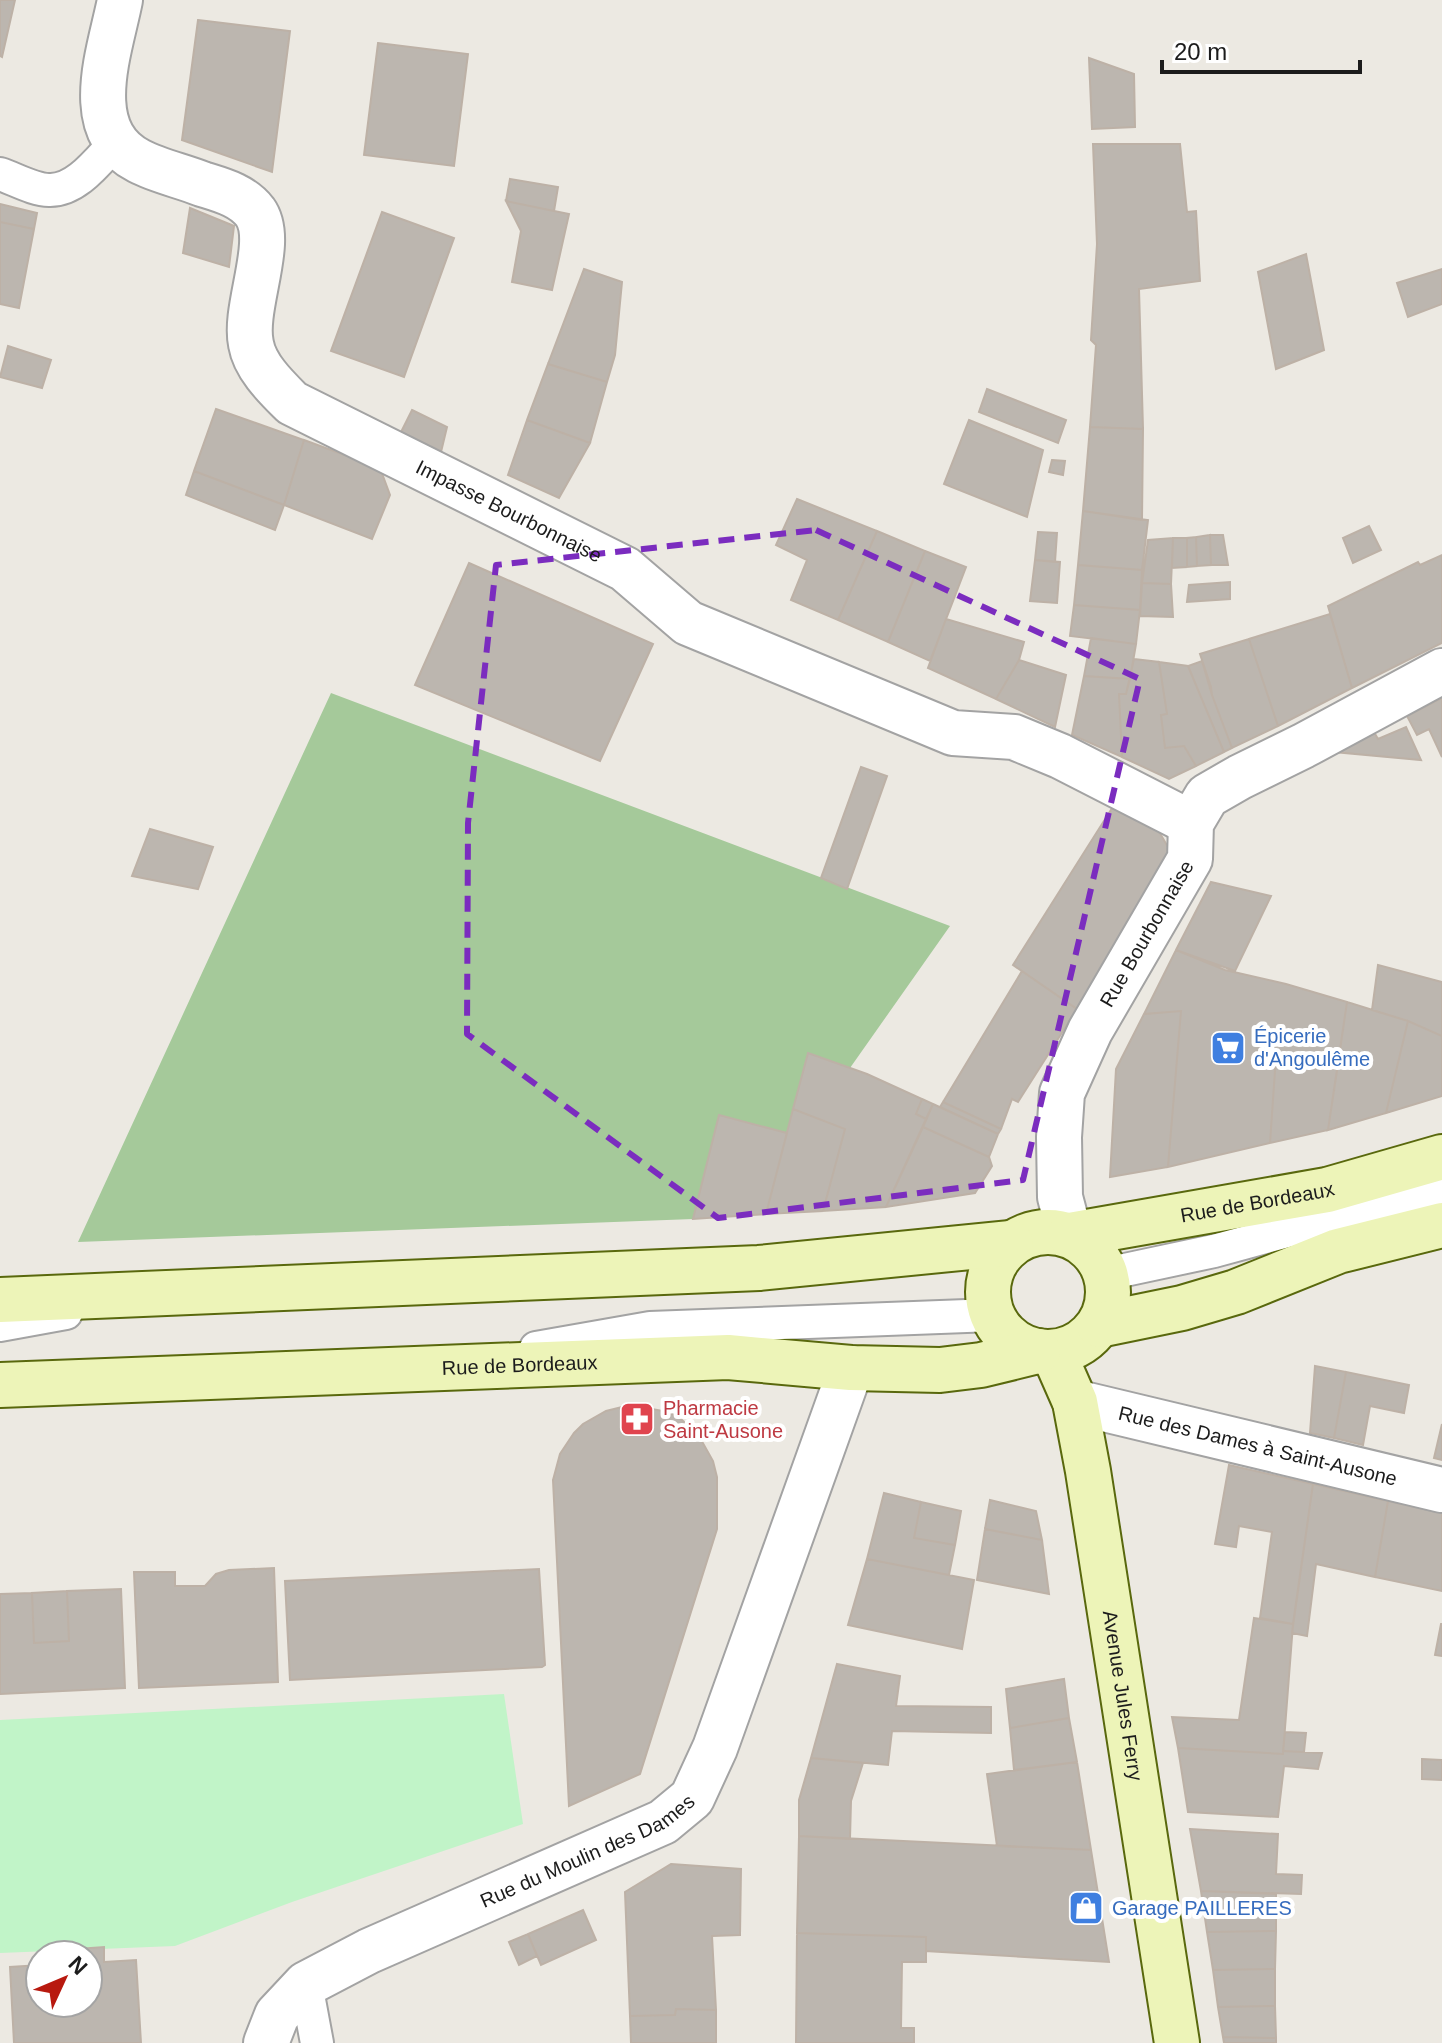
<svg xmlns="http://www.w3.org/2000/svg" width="1442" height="2043" viewBox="0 0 1442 2043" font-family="Helvetica,sans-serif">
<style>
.forest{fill:#a5c99a}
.park{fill:#c1f4c8}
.building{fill:#bcb6af;stroke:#bdb1a6;stroke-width:2}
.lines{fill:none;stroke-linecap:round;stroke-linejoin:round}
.lane-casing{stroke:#a3a3a3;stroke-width:36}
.street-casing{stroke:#a3a3a3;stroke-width:48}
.secondary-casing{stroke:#59680d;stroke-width:48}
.lane{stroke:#fff;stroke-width:32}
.street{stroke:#fff;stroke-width:44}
.secondary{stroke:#edf4b8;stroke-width:44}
.marked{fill:none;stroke:#7b2cbf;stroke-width:6;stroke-dasharray:16 10;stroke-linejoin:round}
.labels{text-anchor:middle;stroke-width:8;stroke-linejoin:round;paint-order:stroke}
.street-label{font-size:20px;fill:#1c1c1c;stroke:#fff}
.shop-label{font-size:20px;fill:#366cbe;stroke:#fff;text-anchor:start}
.health-label{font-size:20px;fill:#be3a42;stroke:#fff;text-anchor:start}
</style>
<rect width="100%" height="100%" fill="#ece9e2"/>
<path class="forest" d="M331 693 950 926 850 1068 808 1053 787 1133 719 1115 693 1219 78 1242Z"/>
<path class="park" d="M504 1694 523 1824 292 1902 175 1946 0 1953V1720Z"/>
<path class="building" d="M0 0H15L2 57 0 56Z
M198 20 290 31 272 172 182 140Z
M378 43 468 54 454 166 364 155Z
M1089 58 1134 74 1135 127 1092 129Z
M1093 144H1180L1187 212 1196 211 1200 281 1139 289 1143 429 1090 427 1096 345 1091 340 1097 244Z
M510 179 558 187 554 211 506 201Z
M506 201 569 214 552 290 512 282 521 231Z
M0 204 37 213 34 229 0 222Z
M190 208 234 226 229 267 183 253Z
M382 212 454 238 404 377 331 351Z
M0 222 34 229 19 308 0 304Z
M1306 254 1324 350 1276 369 1258 272Z
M584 269 622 282 615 355 607 382 548 364Z
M1442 269V304L1408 317 1397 283Z
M8 346 51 360 42 388 0 377Z
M548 364 607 382 590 443 527 420Z
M987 389 1066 420 1058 443 979 412Z
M216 409 304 440 284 505 194 471Z
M412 410 447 427 441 452 401 432Z
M527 420 590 443 559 498 508 475Z
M969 420 1043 450 1027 517 944 484Z
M1090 427 1143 429 1142 520 1083 511Z
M304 440 380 468 390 495 372 539 284 505Z
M1052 460 1065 461 1063 475 1049 472Z
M194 471 284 505 275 530 186 495Z
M797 499 877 531 838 620 791 600 807 560 776 545Z
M1083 511 1148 520 1142 570 1078 565Z
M1369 526 1381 550 1353 563 1343 538Z
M877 531 925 551 888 642 838 620Z
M1038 532 1057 533 1055 562 1035 560Z
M1210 535 1211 565 1197 566 1196 537Z
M1210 535H1223L1228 565H1211Z
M1196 537 1197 566 1187 567V538Z
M1173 538 1171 584 1142 583 1148 540Z
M1173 538H1187V567L1172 568Z
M925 551 966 567 930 661 888 642Z
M1442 555V643L1352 688 1328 606 1418 562 1420 565Z
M1035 560 1060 562 1057 603 1030 601Z
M469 563 653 644 600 761 415 685Z
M1078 565 1142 570 1140 610 1074 605Z
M1230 582V599L1187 602 1189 585Z
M1142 583 1171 584 1173 617 1140 616Z
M1074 605 1140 610 1136 644 1070 636Z
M1330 614 1352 688 1278 726 1249 639Z
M946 619 1024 642 1019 660 996 699 928 668Z
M1091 638 1136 644 1130 679 1084 676Z
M1249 639 1278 726 1232 748 1212 695 1211 687 1200 654Z
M1134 659 1159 662 1167 714 1161 715 1165 748 1184 746 1196 766 1169 779 1122 757 1119 694H1126Z
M1019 660 1066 675 1055 727 996 699Z
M1202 661 1212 695 1232 748 1224 752 1188 666Z
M1159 662 1188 666 1224 752 1196 766 1184 746 1165 748 1161 715 1167 714Z
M1084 676 1130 679 1126 694H1119L1122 757 1072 735Z
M1442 698V757L1429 729 1417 735 1407 716Z
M1406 727 1421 760 1334 752 1374 732 1378 739Z
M861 767 887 776 847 889 821 878Z
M1114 805 1158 830 1175 859 1077 1009 1013 965Z
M150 829 213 847 198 889 132 876Z
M1211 882 1271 896 1235 971 1176 950Z
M1176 950 1225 970 1286 984 1347 1002 1338 1064 1276 1056 1270 1143 1168 1167 1181 1011 1144 1014Z
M1378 965 1442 982V1036L1408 1021 1372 1010Z
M1022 971 1077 1009 1018 1102 1012 1099 1001 1129 943 1102Z
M1347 1002 1408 1021 1386 1113 1328 1130Z
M1181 1011 1168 1167 1110 1177 1116 1069 1144 1014Z
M1408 1021 1442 1036V1096L1386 1113Z
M808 1053 867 1074 922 1099 916 1114 926 1119 886 1207 823 1211 845 1129 793 1109Z
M1276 1056 1338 1064 1328 1130 1270 1143Z
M922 1099 933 1104 926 1119 916 1114Z
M943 1102 1001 1129 998 1134 940 1107Z
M933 1104 998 1134 989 1157 923 1127Z
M793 1109 845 1129 823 1211 766 1214Z
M719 1115 787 1133 766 1214 693 1219Z
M923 1127 989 1157 992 1166 975 1193 886 1207Z
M1315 1366 1346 1372 1334 1438 1310 1433Z
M1346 1372 1409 1385 1404 1413 1370 1406 1363 1445 1334 1438Z
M630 1405 668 1412 680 1418 699 1436 713 1461 717 1477V1529L640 1774 569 1806 553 1480 560 1454 574 1433 583 1424 606 1411Z
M1442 1424V1460L1434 1458Z
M1229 1465 1313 1484 1293 1624 1260 1618 1272 1532 1239 1526 1236 1547 1215 1544Z
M1313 1484 1388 1501 1375 1577 1316 1564 1307 1636 1292 1633Z
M884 1493 921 1502 914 1538 955 1545 949 1575 867 1559Z
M990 1500 1036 1511 1042 1540 985 1529Z
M1388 1501 1442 1513V1591L1375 1577Z
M921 1502 961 1511 955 1545 914 1538Z
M985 1529 1042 1540 1049 1594 977 1580Z
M867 1559 974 1580 962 1649 848 1625Z
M274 1568 278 1682 139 1688 134 1572H175V1586H205L216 1574 229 1570Z
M539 1569 545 1665 542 1667 290 1680 285 1581Z
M121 1589 125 1688 0 1694V1594L32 1593 34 1643 69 1641 67 1591Z
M67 1591 69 1641 34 1643 32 1593Z
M1254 1618 1293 1624 1283 1754 1178 1748 1172 1717 1239 1720Z
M1441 1624H1442V1656L1435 1655Z
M837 1664 900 1676 896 1706 991 1707V1733L892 1731 888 1765 811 1758Z
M1064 1679 1069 1718 1010 1728 1006 1689Z
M1069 1718 1077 1762 1014 1770 1010 1728Z
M1285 1732 1306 1733 1304 1752 1283 1751Z
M1178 1748 1283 1754V1751L1322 1753 1318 1769 1284 1766 1278 1817 1188 1812Z
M811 1758 863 1763 851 1801 850 1839 799 1836V1800Z
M1422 1759 1442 1760V1780L1422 1779Z
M1077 1762 1091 1850 997 1846 987 1774Z
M1190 1829 1278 1834 1276 1874 1302 1875 1301 1894 1201 1891Z
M799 1836 1091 1850 1109 1962 926 1951V1937L797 1933Z
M671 1864 741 1869 740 1935 712 1936 716 2010 676 2009 675 2015 630 2016 625 1892Z
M1201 1891 1276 1894V1931L1207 1932Z
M583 1910 596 1940 541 1965 528 1934Z
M1276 1931 1275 1969 1213 1970 1207 1932Z
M797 1933 926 1937V1962H902L901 2028H914V2043H796Z
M528 1934 537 1956 519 1965 509 1942Z
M104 1947V1962L136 1960 141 2043H14L10 1967 40 1965V2003H88V1955H50L49 1951Z
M1275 1969V2006L1218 2007 1213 1970Z
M1275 2006 1276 2038 1223 2037 1218 2007Z
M676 2009 716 2010V2043H631L630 2016 675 2015Z
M1223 2037 1276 2038V2043H1224Z"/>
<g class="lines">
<g class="lane-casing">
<path id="lane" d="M0 174C15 179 34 190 49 190 76 191 98 161 115 143
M1106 1274 1214 1251 1442 1189
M0 1325 66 1313
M536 1348 650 1328 993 1315
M306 1984 317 2043"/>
</g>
<g class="street-casing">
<g id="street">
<path id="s1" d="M120 0C110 51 79 130 139 161 158 171 182 176 202 184 221 190 242 195 255 212 276 241 243 307 251 344 255 367 276 387 292 403L625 569 688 623 953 733 1014 737 1060 756 1191 823"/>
<path id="s2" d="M1070 1235 1060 1197 1059 1137 1062 1093 1090 1031 1190 859 1191 823 1207 796 1240 777 1303 746 1442 671"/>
<path id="s3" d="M1075 1402 1442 1490"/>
<path id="s4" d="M266 2043 277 2015 306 1984 369 1951 663 1822 692 1798 715 1748 851 1368"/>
</g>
</g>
<g class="secondary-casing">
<g id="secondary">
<circle cx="1048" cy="1292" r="60"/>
<path id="s5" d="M1070 1235 1327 1190 1442 1157"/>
<path d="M0 1300 759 1268 1011 1243"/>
<path d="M1099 1325 1182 1308 1236 1292 1338 1251 1442 1225"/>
<path id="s6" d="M1053 1352 1075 1402 1088 1471 1177 2043"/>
<path id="s7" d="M0 1385 728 1357 851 1368 940 1370 981 1365 1038 1351"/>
</g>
</g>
<use href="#lane" class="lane"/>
<use href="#street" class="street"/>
<use href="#secondary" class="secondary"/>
</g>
<path class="marked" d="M816 530 1140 679 1023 1180 718 1218 467 1034 468 823 496 565Z"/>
<defs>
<g id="supermarket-square" transform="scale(1.8)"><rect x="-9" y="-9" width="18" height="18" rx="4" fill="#3f7fe0" stroke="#fff"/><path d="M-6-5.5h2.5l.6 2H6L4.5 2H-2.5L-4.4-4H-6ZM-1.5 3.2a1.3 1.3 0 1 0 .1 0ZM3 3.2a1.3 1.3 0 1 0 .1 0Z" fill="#fff"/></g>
<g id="pharmacy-square" transform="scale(1.8)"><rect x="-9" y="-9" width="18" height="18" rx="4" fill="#e0444e" stroke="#fff"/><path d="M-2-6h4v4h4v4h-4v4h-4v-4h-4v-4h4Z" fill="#fff"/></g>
<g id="shop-square" transform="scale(1.8)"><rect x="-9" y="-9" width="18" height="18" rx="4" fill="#3f7fe0" stroke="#fff"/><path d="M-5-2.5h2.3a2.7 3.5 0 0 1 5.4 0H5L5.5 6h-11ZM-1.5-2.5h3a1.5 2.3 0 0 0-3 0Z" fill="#fff"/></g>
</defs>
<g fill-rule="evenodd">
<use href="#supermarket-square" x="1228" y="1048"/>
<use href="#pharmacy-square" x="637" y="1419"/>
<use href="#shop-square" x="1086" y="1908"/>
</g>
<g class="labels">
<g class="street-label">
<text dy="7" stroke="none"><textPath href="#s1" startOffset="754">Impasse Bourbonnaise</textPath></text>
<text dy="7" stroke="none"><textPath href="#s2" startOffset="324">Rue Bourbonnaise</textPath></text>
<text dy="7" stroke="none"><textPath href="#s5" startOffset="190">Rue de Bordeaux</textPath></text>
<text dy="7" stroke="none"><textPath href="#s7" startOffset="520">Rue de Bordeaux</textPath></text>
<text dy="7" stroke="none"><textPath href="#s3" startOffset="188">Rue des Dames à Saint-Ausone</textPath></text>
<text dy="7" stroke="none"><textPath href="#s6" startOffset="352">Avenue Jules Ferry</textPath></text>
<text dy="7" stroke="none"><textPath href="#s4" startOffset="384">Rue du Moulin des Dames</textPath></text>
</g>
<g class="shop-label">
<text x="1254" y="1043">Épicerie<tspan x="1254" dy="23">d'Angoulême</tspan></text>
<text x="1112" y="1915">Garage PAILLERES</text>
</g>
<g class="health-label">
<text x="663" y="1415">Pharmacie<tspan x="663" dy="23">Saint-Ausone</tspan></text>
</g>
</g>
<g transform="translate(64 1979) rotate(46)"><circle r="38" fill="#ffffff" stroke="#a4a4a4" stroke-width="2"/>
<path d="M0-6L14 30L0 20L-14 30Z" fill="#b8190f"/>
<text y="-12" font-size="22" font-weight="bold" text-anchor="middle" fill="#1c1c1c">N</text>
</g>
<path d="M1162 60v12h198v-12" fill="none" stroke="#1c1c1c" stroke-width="4"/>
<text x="1174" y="60" font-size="24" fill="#1c1c1c" stroke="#ffffff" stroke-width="6" paint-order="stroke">20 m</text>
</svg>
